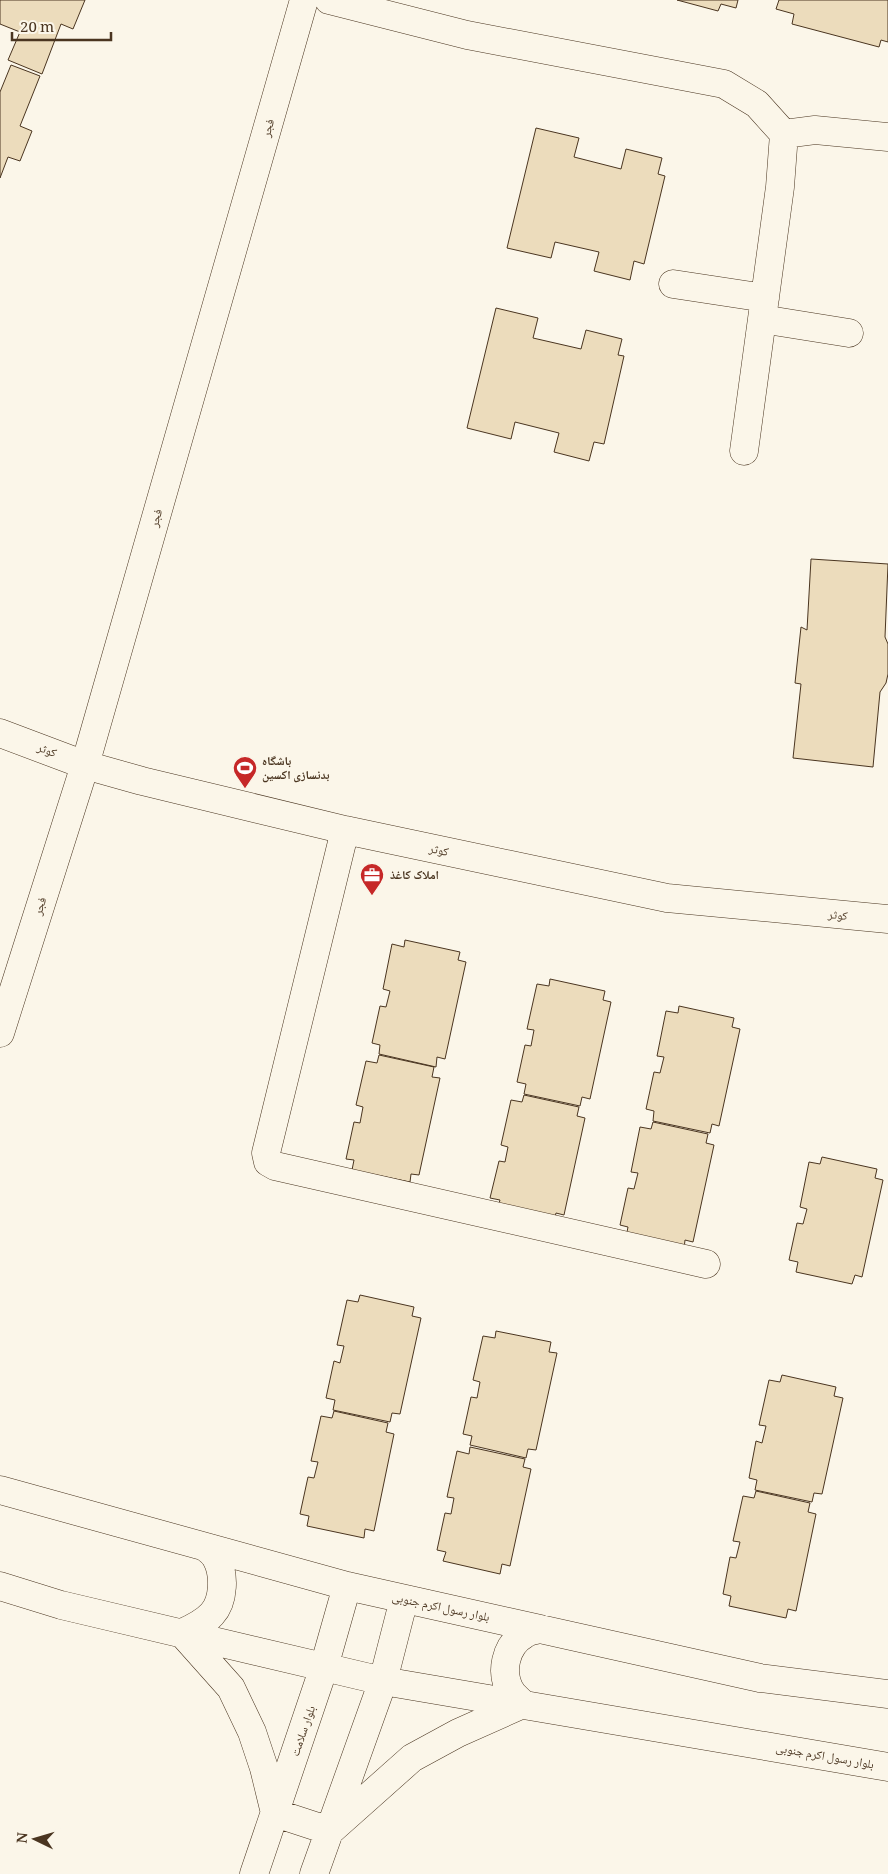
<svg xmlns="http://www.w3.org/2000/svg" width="888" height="1874" viewBox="0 0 888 1874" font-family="Georgia,'Noto Naskh Arabic',serif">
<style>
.building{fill:#ecdcbc;stroke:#4a3520}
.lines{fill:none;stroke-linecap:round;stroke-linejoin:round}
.minor-casing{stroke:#4a3520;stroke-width:29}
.major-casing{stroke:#4a3520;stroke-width:29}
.minor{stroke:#fbf6e9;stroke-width:28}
.major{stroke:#fbf6e9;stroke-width:28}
.labels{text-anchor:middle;stroke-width:4;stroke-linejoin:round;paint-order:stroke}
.street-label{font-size:12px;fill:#4a3520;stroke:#fbf6e9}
.poi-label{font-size:12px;font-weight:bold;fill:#4a3520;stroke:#fbf6e9;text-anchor:start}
</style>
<rect width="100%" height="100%" fill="#fbf6e9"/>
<path class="building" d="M0 0H85L73 29 61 24 42 74 8 60 20 32 0 24Z
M677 0H738L736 8 721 4 718 11Z
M779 0H888V42L881 40 879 47 792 24 794 14 776 9Z
M11 65 40 76 20 126 32 131 20 161 8 157 0 178V92Z
M536 128 579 138 574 157 621 169 626 149 662 158 658 174 665 176 644 264 634 261 630 280 594 271 599 252 555 242 551 258 507 248Z
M496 308 538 318 533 338 581 349 586 330 622 339 618 355 624 356 604 444 594 442 589 461 554 452 559 433 515 422 511 439 467 428Z
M811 559 888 564 885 637 888 644V674L886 683 880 692 873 767 793 758 801 684 795 683 801 627 807 630Z
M405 940 460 952 458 960 466 962 445 1059 437 1057 436 1067 379 1054 380 1045 372 1043 380 1006 386 1007 390 991 383 989 392 944 404 947Z
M550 979 605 991 603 1000 611 1002 590 1099 582 1097 580 1106 524 1094 526 1084 517 1082 525 1045 531 1046 534 1030 527 1029 537 984 549 986Z
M679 1006 734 1018 732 1027 740 1029 719 1126 712 1124 710 1133 653 1121 654 1111 646 1109 654 1072 660 1073 664 1057 657 1056 666 1011 678 1013Z
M379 1055 434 1067 432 1077 440 1078 419 1175 411 1174 410 1182 352 1170 354 1160 346 1159 354 1122 360 1123 363 1107 356 1105 366 1061 377 1063Z
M524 1095 579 1107 577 1116 585 1118 564 1215 556 1213 554 1222 497 1210 500 1200 490 1198 499 1161 505 1162 508 1147 501 1145 511 1100 522 1102Z
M653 1122 708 1134 706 1143 714 1145 693 1242 685 1240 684 1249 626 1237 628 1227 620 1225 628 1188 634 1189 638 1173 631 1172 640 1127 651 1129Z
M822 1157 877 1169 875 1178 883 1180 862 1277 855 1275 852 1284 796 1272 798 1262 789 1260 797 1223 803 1224 807 1209 800 1207 809 1162 820 1164Z
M360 1295 414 1307 412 1316 421 1318 400 1414 392 1413 390 1422 333 1410 335 1400 326 1398 334 1361 340 1363 344 1346 337 1345 347 1300 358 1302Z
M496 1331 551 1342 549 1352 557 1353 536 1450 528 1449 526 1458 470 1445 472 1436 463 1434 471 1397 477 1398 480 1382 473 1380 483 1336 495 1338Z
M782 1375 836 1387 834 1396 843 1398 822 1494 814 1493 812 1502 755 1490 757 1480 749 1478 756 1441 762 1443 766 1426 759 1425 769 1380 780 1382Z
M334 1411 388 1423 386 1432 394 1434 374 1531 365 1529 364 1538 307 1526 309 1516 300 1514 308 1477 314 1478 318 1462 311 1461 321 1416 332 1418Z
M470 1447 525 1459 523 1467 531 1469 510 1566 502 1564 500 1574 443 1561 446 1552 437 1550 445 1513 451 1514 454 1498 447 1497 457 1451 469 1454Z
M756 1491 810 1503 808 1512 816 1514 796 1611 788 1609 786 1618 729 1606 731 1596 723 1594 730 1557 736 1558 740 1542 733 1541 743 1496 754 1498Z"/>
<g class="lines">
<g class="minor-casing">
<path id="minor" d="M329 0 467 35 724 84 757 104 784 134 780 187 744 451
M784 134 815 130 888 137
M673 284 765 298
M762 319 849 333
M0 733 85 765 142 781 345 830 667 898 888 919
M345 830 266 1153 268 1162 275 1166 706 1264
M0 1033 85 765 304 0"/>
</g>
<g class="major-casing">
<path id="major" d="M0 1490 347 1586 760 1678 888 1694
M205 1547C209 1550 214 1554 216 1558 225 1574 224 1601 212 1614 204 1623 193 1628 182 1633L231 1688 252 1732 264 1768 275 1813 330 1831 412 1758 458 1733 523 1704C519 1700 515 1697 512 1693 499 1674 505 1645 525 1634 529 1631 535 1630 540 1629
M0 1586 61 1605 383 1681 888 1767
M254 1874 324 1667 347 1586
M314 1874 383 1681 404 1599"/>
</g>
<use href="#minor" class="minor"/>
<use href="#major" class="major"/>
</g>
<defs>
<g id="stadium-pin" transform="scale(1.25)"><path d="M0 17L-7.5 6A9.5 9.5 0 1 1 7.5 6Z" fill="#c62828" stroke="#fbf6e9"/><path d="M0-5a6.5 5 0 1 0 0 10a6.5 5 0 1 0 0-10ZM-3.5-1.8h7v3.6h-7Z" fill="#fff"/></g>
<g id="office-pin" transform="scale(1.25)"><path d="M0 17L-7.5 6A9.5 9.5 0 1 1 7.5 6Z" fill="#c62828" stroke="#fbf6e9"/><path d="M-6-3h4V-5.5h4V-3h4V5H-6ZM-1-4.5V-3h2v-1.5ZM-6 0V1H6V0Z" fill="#fff"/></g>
</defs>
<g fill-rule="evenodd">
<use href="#stadium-pin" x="245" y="768"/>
<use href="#office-pin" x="372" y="875"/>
</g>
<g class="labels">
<g class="street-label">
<text transform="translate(268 128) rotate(-74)" y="4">فجر</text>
<text transform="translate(156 518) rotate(-74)" y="4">فجر</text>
<text transform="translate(47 750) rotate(21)" y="4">کوثر</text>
<text transform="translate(439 850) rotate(12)" y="4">کوثر</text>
<text transform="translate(40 906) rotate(-72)" y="4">فجر</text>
<text transform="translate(838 915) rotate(6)" y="4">کوثر</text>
<text transform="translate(441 1607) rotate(12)" y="4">بلوار رسول اکرم جنوبی</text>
<text transform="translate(303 1731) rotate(-71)" y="4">بلوار سلامت</text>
<text transform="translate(825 1756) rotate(10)" y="4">بلوار رسول اکرم جنوبی</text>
</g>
<g class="poi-label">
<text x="262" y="765">باشگاه<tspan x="262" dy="14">بدنسازی اکسین</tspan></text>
<text x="390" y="879">املاک کاغذ</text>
</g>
</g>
<g transform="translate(35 1839) rotate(275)" stroke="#fbf6e9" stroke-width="4" paint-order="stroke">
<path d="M0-4L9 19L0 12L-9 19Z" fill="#4a3520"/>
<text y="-8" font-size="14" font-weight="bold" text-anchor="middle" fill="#4a3520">N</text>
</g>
<path d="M12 32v8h99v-8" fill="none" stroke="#4a3520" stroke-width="2.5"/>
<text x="20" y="32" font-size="15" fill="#4a3520" stroke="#fbf6e9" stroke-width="4" paint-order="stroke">20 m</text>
</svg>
